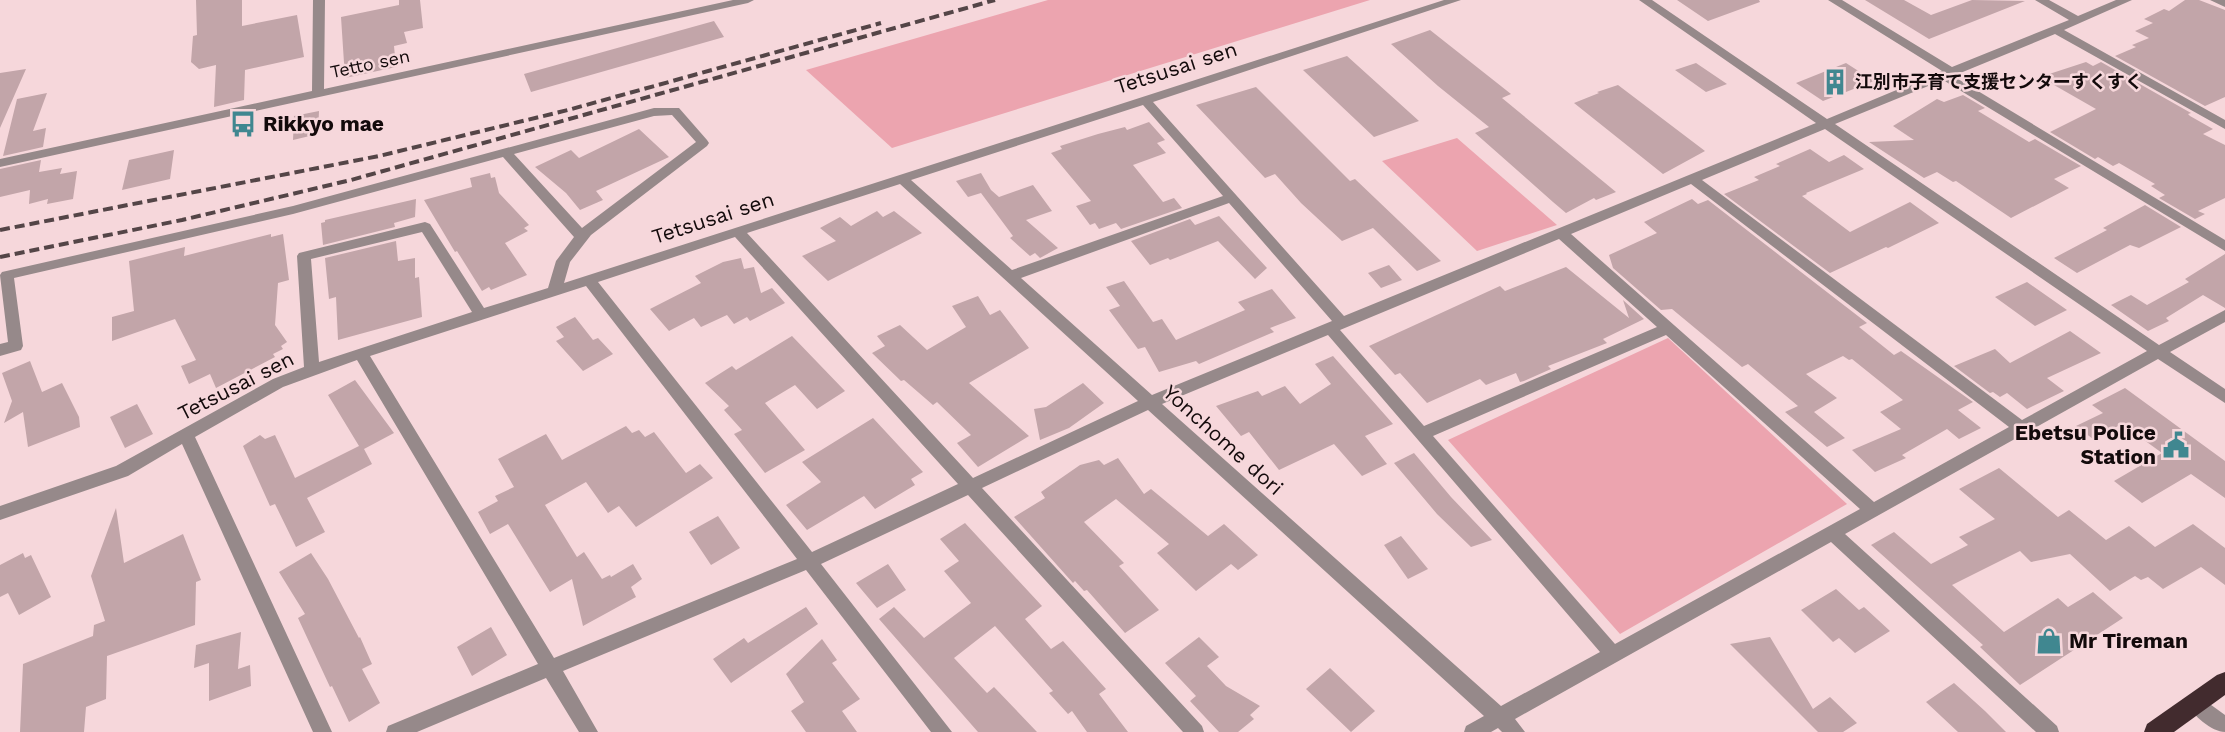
<svg xmlns="http://www.w3.org/2000/svg" width="2225" height="732" viewBox="0 0 2225 732" font-family="'Work Sans','Noto Sans JP',sans-serif">
<style>
.green{fill:#eca4af}
.building{fill:#c2a5a9}
.lines{fill:none;stroke-linecap:round;stroke-linejoin:round}
.minor{fill:#96898a;fill-rule:evenodd}
.highway{fill:#422b2e;fill-rule:evenodd}
.rail{stroke:#544547;stroke-width:4;stroke-dasharray:10 5;stroke-linecap:butt}
.labels{text-anchor:middle;stroke-width:5;stroke-linejoin:round;paint-order:stroke}
.far-street-label{font-size:18px;fill:#130a0b;stroke:#f6d7db}
.far-poi-label{font-size:18px;font-weight:bold;fill:#130a0b;stroke:#f6d7db;text-anchor:start}
.street-label{font-size:21px;fill:#130a0b;stroke:#f6d7db}
.poi-label{font-size:21px;font-weight:bold;fill:#130a0b;stroke:#f6d7db;text-anchor:start}
</style>
<rect width="100%" height="100%" fill="#f6d7db"/>
<path class="green" d="M1048 0H1370L892 148 806 70Z
M1457 138 1557 225 1477 251 1382 161Z
M1668 338 1847 504 1620 634 1448 440Z"/>
<path class="building" d="M196 0H242V26L297 15 304 57 245 70 244 100 214 107 216 65 199 69 191 62 193 36 197 35Z
M399 0H420L423 28 404 32 407 43 394 46 396 67 345 78 341 17 399 5Z
M1677 0H1759L1760 2 1708 21Z
M1865 0H1904L1931 15 1972 0 2025 1 1929 39Z
M2185 0H2199L2225 10V97L2205 106 2115 56 2136 47 2132 45 2149 38 2135 31 2153 23 2144 19 2164 9 2169 11Z
M714 21 724 37 531 92 524 74Z
M1430 30 1511 94 1502 98 1616 192 1596 200 1594 198 1566 213 1553 202 1475 133 1489 127 1438 86 1391 44Z
M1347 56 1419 121 1374 137 1303 70Z
M2086 62 2093 66 2101 62 2191 113 2188 114 2190 116 2213 129 2203 134 2225 145V198L2198 211 2205 214 2195 219 2159 198 2165 195 2151 186 2155 184 2119 163 2113 166 2098 157 2095 159 2050 132 2096 109 2040 77Z
M1696 63 1727 84 1706 92 1675 70Z
M1846 63 1874 81 1823 101 1796 83Z
M26 69 0 128V73Z
M1618 85 1705 151 1663 174 1574 103 1599 93 1597 92Z
M1256 87 1350 181 1355 179 1441 261 1417 271 1373 228 1342 241 1301 203 1275 174 1265 178 1196 105Z
M47 93 33 131 46 128 43 147 3 156 17 99Z
M1963 95 1985 108 1978 111 2029 142 2035 139 2081 166 2054 179 2069 188 2011 218 1956 181 1953 182 1937 172 1924 178 1869 142 1914 140 1893 126 1937 99 1944 102Z
M319 111 318 134 293 140 294 116Z
M1149 122 1165 140 1157 143 1166 153 1133 165 1163 202 1174 198 1182 208 1121 229 1116 223 1099 229 1095 223 1090 225 1076 206 1091 201 1051 153 1062 149 1060 146 1098 134 1125 127 1127 130Z
M639 129 669 157 596 191 603 200 580 210 566 193 535 167 571 150 579 158Z
M1810 149 1829 162 1844 155 1864 169 1806 193 1807 194 1802 196 1850 232 1910 202 1939 223 1888 248 1886 247 1830 273 1724 194 1759 180 1754 177 1780 166 1776 164Z
M174 150 170 179 122 190 129 160Z
M41 160 39 172 62 168 60 174 77 171 73 199 47 204 48 199 29 204 30 190 0 197V169Z
M490 173 491 178 495 177 499 193 529 225 524 228 528 231 505 243 527 275 491 290 489 287 482 291 457 251 455 252 424 200 472 187 470 178Z
M981 173 991 190 999 197 1033 185 1052 211 1026 220 1058 248 1040 258 1035 253 1030 256 1010 238 1013 236 981 193 968 197 956 181Z
M416 199 415 217 394 223 395 227 323 245 321 223 325 222V220Z
M1692 199 1698 204 1708 200 1867 323 1859 327 1894 355 1901 351 1973 402 1958 410 1981 428 1959 439 1947 429 1902 455 1906 458 1875 472 1852 450 1901 429 1880 412 1903 400 1852 359 1849 360 1843 356 1806 374 1837 398 1814 412 1845 438 1827 447 1785 412 1798 406 1748 364 1742 367 1672 309 1661 310 1613 268 1609 255 1657 233 1644 222Z
M2145 205 2181 227 2139 248 2130 245 2077 273 2054 258 2107 230 2103 228Z
M877 211 883 217 894 211 922 233 828 281 802 256 836 241 820 228 840 217 851 226Z
M1219 216 1267 268 1255 279 1218 241 1170 260 1168 258 1150 265 1131 241 1190 219 1195 225Z
M271 234V237L283 234 289 280 278 283 275 325 287 342 281 346 283 349 273 354 275 357 216 388 210 374 189 384 181 366 196 360 175 319 112 341V317L134 311 129 261 185 247 184 256Z
M396 241 398 261 415 258V278L419 277 422 317 338 340 336 297 329 299 325 258Z
M2225 254V308L2203 295 2166 318 2169 321 2148 331 2111 305 2131 295 2147 305 2189 282 2185 279Z
M741 258 744 269 754 267 761 293 772 288 785 303 750 321 747 317 734 324 727 315 701 327 694 318 669 331 650 309 701 283 695 276 723 262Z
M1389 265 1402 280 1381 288 1368 273Z
M1566 267 1629 318 1623 300 1644 319 1603 339 1607 343 1548 366 1551 369 1524 381 1520 382 1516 373 1486 385 1480 379 1427 403 1400 373 1395 375 1369 346 1500 286 1505 291Z
M1124 281 1153 322 1162 319 1176 340 1245 310 1238 302 1272 289 1296 318 1270 328 1274 332 1199 364 1196 361 1159 372 1145 347 1138 349 1109 310 1120 306 1106 287Z
M2027 282 2067 310 2035 326 1995 297Z
M978 296 990 315 1000 310 1029 348 969 383 1029 436 978 467 957 443 971 435 937 402 933 405 904 380 901 381 872 353 885 346 877 336 900 325 927 350 966 327 952 306Z
M575 317 593 340 598 338 613 354 583 371 556 341 564 337 556 327Z
M2070 331 2101 353 2047 378 2064 391 2027 409 2007 393 2000 397 1993 392 1990 393 1954 366 1995 349 2010 363Z
M792 336 845 391 817 409 795 385 765 403 805 450 765 473 734 434 742 430 724 410 729 406 705 383 732 366 736 370Z
M1333 356 1393 424 1365 436 1387 464 1362 476 1334 444 1279 470 1249 432 1241 436 1216 406 1258 391 1262 396 1285 386 1300 404 1331 384 1315 364Z
M30 361 42 392 62 383 79 417 80 427 28 447 23 412 4 423 12 401 2 373Z
M355 380 394 433 364 449 372 464 307 498 325 532 296 547 275 504 270 506 243 446 260 435 265 439 275 435 295 478 359 446 328 395Z
M1083 383 1104 403 1069 428 1040 440 1034 409 1046 407Z
M2125 388 2225 461V498L2191 474 2142 503 2114 481 2162 453 2122 424 2093 439 2076 426 2103 413 2092 405Z
M137 404 153 434 125 448 110 417Z
M873 418 923 472 911 479 915 485 875 509 864 496 807 530 786 505 821 482 802 462Z
M626 426 632 433 639 430 645 437 654 432 686 473 700 464 713 478 636 527 619 506 608 513 586 482 545 505 577 557 584 552 602 579 610 575 611 577 633 564 642 579 631 587 636 597 583 626 572 579 550 592 508 524 490 534 478 512 498 501 495 496 514 487 498 459 546 434 562 460Z
M1414 453 1451 497 1492 540 1471 547 1437 514 1394 463Z
M1118 458 1144 494 1151 489 1208 536 1224 524 1258 555 1238 570 1231 564 1196 591 1157 553 1169 544 1116 499 1084 522 1124 563 1119 566 1159 610 1125 633 1087 590 1084 591 1075 581 1073 583 1014 517 1045 498 1041 492 1080 465 1099 460 1104 465Z
M1999 468 2058 517 2069 510 2106 540 2129 526 2155 547 2193 524 2225 548V585L2201 567 2163 589 2148 577 2141 580 2135 576 2110 591 2070 554 2031 562 2020 551 1952 585 2004 632 2058 598 2068 607 2093 592 2123 618 2020 685 1980 647 1983 645 1871 545 1894 532 1931 564 1968 545 1959 537 1995 519 1959 489Z
M116 508 124 563 183 534 201 580 196 582 195 625 107 656 106 699 86 707 84 732H20L23 664 93 636 94 625 105 621 91 576Z
M718 516 740 548 711 565 689 532Z
M965 523 1042 606 1025 619 1051 649 1063 641 1106 689 1099 694 1128 732H1087L1072 711 1068 714 1049 693 1053 691 995 626 954 658 987 693 994 687 1037 732H978L879 619 894 607 924 638 971 603 944 571 959 561 940 539Z
M1401 536 1428 569 1408 579 1384 545Z
M23 553 25 558 31 555 51 597 19 615 8 593 0 597V565Z
M311 553 328 579 359 638 360 637 372 664 362 669 380 703 349 722 332 686 330 687 298 618 305 614 279 572Z
M888 564 906 590 877 608 856 583Z
M1836 589 1859 610 1864 607 1890 631 1855 653 1839 638 1833 642 1801 610Z
M806 607 818 624 731 683 713 659 744 638 748 643Z
M491 627 507 655 472 676 457 647Z
M241 632 238 669 250 665 251 686 209 701V663L194 668 196 645Z
M1199 637 1219 657 1207 666 1226 686 1260 706 1250 715 1254 719 1238 732H1219L1190 701 1196 696 1165 663Z
M1770 637 1813 709 1830 697 1857 723 1843 732H1818L1730 644Z
M822 639 837 660 832 663 860 699 842 711 857 732H806L791 711 804 702 786 674Z
M1330 668 1375 711 1351 732 1306 689Z
M1954 683 1985 711 2006 732H1958L1926 702Z"/>
<g class="lines">
<path class="minor" d="M313 0H325L324 89 733 0H754L748 3 0 167V159L312 91Z
M1444 0H1461L1153 102 1344 316 1816 123 1639 0H1652L1827 119 1942 71 1828 0H1842L1952 67 2069 20 2035 0H2049L2078 16 2116 0H2132L2064 30 2225 120V129L2055 34 1953 76 2225 240V251L1943 80 1835 124 2159 345 2225 310V322L2170 352 2225 389V403L2158 359 1845 534 2057 726 2059 732H2036L1831 542 1515 719 1525 732H1502L1498 728 1491 732H1464L1466 726 1484 716 1148 410 982 488 1202 726 1204 732H1183L968 495 821 564 952 732H931L806 570 563 671 598 732H579L546 678 417 732H386L388 726 538 664 357 360 283 387 195 437 332 732H313L182 444 128 476 0 520V506L116 466 273 379 304 367 297 256 299 253 425 222 430 224 484 308 548 288 556 261 574 237 503 157 293 214 14 278 23 346 21 350 0 356V344L8 342 0 275 2 272 293 206 654 108H679L707 140 709 143 707 146 591 235 570 262 564 283ZM1143 105 1223 196 1012 270 911 180ZM672 115 696 142 582 228 514 154 654 116ZM1825 129 2147 351 2022 420 1702 180ZM900 184 1138 401 973 478 747 233ZM1691 184 2009 427 1874 502 1571 234ZM1229 203 1332 321 1152 395 1021 278ZM422 232 472 312 319 362 311 259ZM735 237 958 484 812 552 598 282ZM1559 239 1657 327 1424 426 1340 330ZM586 286 797 559 554 658 370 356ZM1328 335 1600 652 1501 706 1162 404ZM1666 335 1860 509 1615 644 1433 436Z
M2210 0H2225V7Z
M2196 694 2225 715V732C2212 732 2192 715 2187 703L2189 697Z"/>
<path class="highway" d="M2225 672V695L2174 732H2144L2147 724 2217 675Z"/>
<path class="rail" d="M0 230 379 156 568 110 881 23
M0 257 182 220 351 180 995 0"/>
</g>
<defs>
<g id="building-bare" transform="scale(2.07)"><path d="M-4-6H4V6H1V3H-1V6H-4ZM-2.5-4.3h1.7v1.8h-1.7ZM.8-4.3h1.7v1.8H.8ZM-2.5-1h1.7V.8h-1.7ZM.8-1h1.7V.8H.8Z" fill="#408790" stroke="#f6d7db" stroke-width="2.5" paint-order="stroke"/></g>
<g id="bus-bare" transform="scale(2.07)"><path d="M-5-6H5V4H4V6H2V4H-2V6H-4V4H-5ZM-3.5-4V0h7V-4ZM-3.5 1.2v1.5H-2V1.2ZM2 1.2v1.5H3.5V1.2Z" fill="#408790" stroke="#f6d7db" stroke-width="2.5" paint-order="stroke"/></g>
<g id="civic-bare" transform="scale(2.07)"><path d="M-.6-6.5H3V-4.5H.6V-3L4-1V1h2V6H-6V1h2V-1L-.6-3ZM-1.2 2.5V6h2.4V2.5Z" fill="#408790" stroke="#f6d7db" stroke-width="2.5" paint-order="stroke"/></g>
<g id="shop-bare" transform="scale(2.07)"><path d="M-5-2.5h2.3a2.7 3.5 0 0 1 5.4 0H5L5.5 6h-11ZM-1.5-2.5h3a1.5 2.3 0 0 0-3 0Z" fill="#408790" stroke="#f6d7db" stroke-width="2.5" paint-order="stroke"/></g>
</defs>
<g fill-rule="evenodd">
<use href="#building-bare" x="1835" y="82"/>
<use href="#bus-bare" x="243" y="124"/>
<use href="#civic-bare" x="2176" y="445"/>
<use href="#shop-bare" x="2049" y="641"/>
</g>
<g class="labels">
<g class="far-street-label">
<text transform="translate(370 64) rotate(-12)" y="6">Tetto sen</text>
</g>
<g class="far-poi-label">
<text x="1855" y="88">江別市子育て支援センターすくすく</text>
</g>
<g class="street-label">
<text transform="translate(1176 68) rotate(-18)" y="7">Tetsusai sen</text>
<text transform="translate(713 218) rotate(-18)" y="7">Tetsusai sen</text>
<text transform="translate(236 386) rotate(-27)" y="7">Tetsusai sen</text>
<text transform="translate(1223 440) rotate(42)" y="7">Yonchome dori</text>
</g>
<g class="poi-label">
<text x="263" y="131">Rikkyo mae</text>
<text x="2156" y="440" text-anchor="end">Ebetsu Police<tspan x="2156" dy="24">Station</tspan></text>
<text x="2069" y="648">Mr Tireman</text>
</g>
</g>
</svg>
